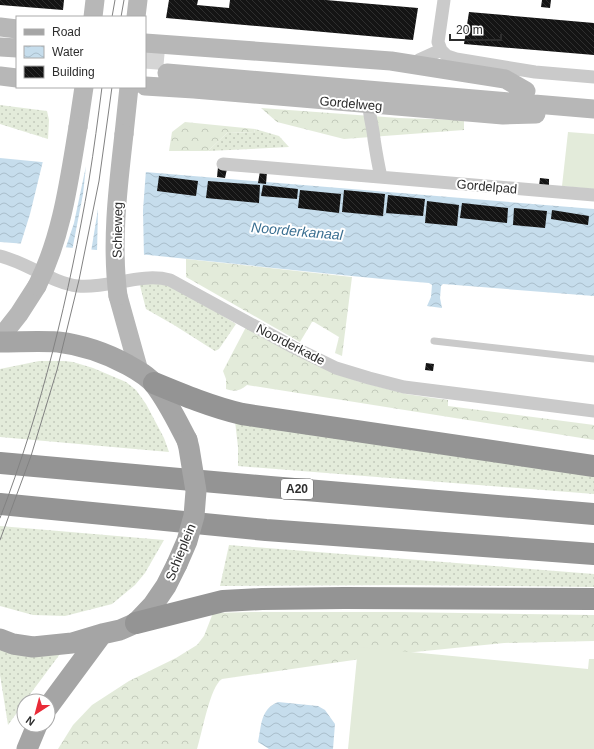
<svg xmlns="http://www.w3.org/2000/svg" width="594" height="749" viewBox="0 0 594 749" font-family="Helvetica,sans-serif">
<style>
.grass{fill:url(#grass-dots)}
.forest{fill:url(#forest-crowns)}
.garden{fill:#e3ebda}
.water{fill:url(#water-waves)}
.pier{fill:#fff}
.building{fill:url(#building-back-hatch)}
.lines{fill:none;stroke-linecap:round;stroke-linejoin:round}
.secondary-tunnel{stroke:#d5d5d5;stroke-width:19;stroke-dasharray:19 10;stroke-linecap:butt}
.lane{stroke:#cacaca;stroke-width:7}
.street{stroke:#cacaca;stroke-width:13}
.secondary{stroke:#b7b7b7;stroke-width:19}
.primary{stroke:#a5a5a5;stroke-width:21}
.highway{stroke:#949494;stroke-width:22}
.tram{stroke:#828282;stroke-width:1}
.secondary-bridge{stroke:#b7b7b7;stroke-width:19}
.primary-bridge{stroke:#a5a5a5;stroke-width:21}
.labels{text-anchor:middle;stroke-width:4;stroke-linejoin:round;paint-order:stroke}
.shield{fill:#fff;stroke:#6c6c6c;stroke-width:1}
.shield-label{font-size:12px;font-weight:bold;fill:#2d2d2d}
.street-label{font-size:13px;fill:#2d2d2d;stroke:#fff}
.water-label{font-size:14px;font-style:italic;fill:#3a6f91;stroke:#fff}
</style>
<defs>
<pattern id="grass-dots" width="8" height="8" patternUnits="userSpaceOnUse"><rect width="8" height="8" fill="#e3ebda"/><path d="M2 2h.1M6 6h.1" fill="none" stroke="#c3cabb" stroke-width="1.8" stroke-linecap="round"/></pattern>
<pattern id="forest-crowns" width="20" height="18" patternUnits="userSpaceOnUse"><rect width="20" height="18" fill="#e3ebda"/><path d="M2 6a3 3 0 1 1 6 0M12 15a3 3 0 1 1 6 0" fill="none" stroke="#c3cabb"/></pattern>
<pattern id="water-waves" width="16" height="10" patternUnits="userSpaceOnUse"><rect width="16" height="10" fill="#c6ddec"/><path d="M0 5q4-4 8 0t8 0" fill="none" stroke="#aabecb"/></pattern>
<pattern id="building-back-hatch" width="6" height="6" patternUnits="userSpaceOnUse"><rect width="6" height="6" fill="#141414"/><path d="M-1 5l2 2M0 0l6 6M5-1l2 2" fill="none" stroke="#2e2e2e"/></pattern>
</defs>
<rect width="100%" height="100%" fill="#fff"/>
<path class="grass" d="M0 105 47 111 49 120 48 139 0 124Z
M255 129 279 136 289 147 208 151 228 132 254 133Z
M138 278 158 280 215 311 236 324 219 349 215 351 174 325 146 309Z
M39 361H64L73 362 93 368 126 382 136 390 146 404 164 438 169 452 0 437V369Z
M235 421 594 474V494L238 466V447Z
M0 526 164 540 145 573 135 585 112 604 65 616 33 615 0 606Z
M229 545 594 574V587L404 585 220 586Z
M0 650 33 652 63 650 25 701H24V703L8 725 0 675Z"/>
<path class="forest" d="M261 108 399 118 464 120V130L344 139 277 122Z
M185 122 255 129 254 133 228 132 208 151H169L172 132Z
M186 259 352 277 342 356 335 353 339 337 314 322H312L300 342 186 277Z
M246 327 357 381 406 394 448 400V406L594 425V440L247 385C240 391 235 392 226 389V379L223 371Z
M252 612H398L594 615V641L504 643 395 654 222 679C210 686 202 734 197 749H58L73 725 92 705 129 681 176 658 197 645 204 636 213 613Z"/>
<path class="garden" d="M568 132 594 134V189L562 186Z
M358 647 588 669 589 659H594V749H348Z"/>
<path class="water" d="M0 158 145 172 594 209V296L443 284 441 286 440 298 442 308 427 306 431 297 432 285 429 283C286 271 143 252 0 242Z
M278 702 318 706 325 710 335 724 333 749H269L258 742C262 724 260 710 278 702Z"/>
<path class="pier" d="M43 161 146 170 143 210 144 257 97 253 98 209 91 252 72 251 83 194 86 166 74 223 65 250 20 246 30 214Z"/>
<path class="building" d="M0 0H64L63 10 0 5Z
M169 0H198L197 5 229 8 230 0H326L418 8 413 40 166 18Z
M542 0H551L550 8 541 7Z
M469 12 594 23V55L464 44Z
M218 167 227 169 225 178 217 177Z
M260 171 267 172 266 184 258 183Z
M159 176 198 181 196 196 157 191Z
M540 178 549 179V187L539 186Z
M208 181 260 185 259 203 206 198Z
M263 185 298 189 297 199 261 196Z
M300 190 341 194 339 213 298 208Z
M344 190 385 194 383 216 342 212Z
M388 195 425 199 423 216 386 213Z
M427 201 459 205 457 226 425 223Z
M462 203 508 208 507 223 460 218Z
M514 208 547 211 545 228 513 225Z
M552 210 589 216 588 225 551 219Z
M426 363 434 364 433 371 425 370Z"/>
<g class="lines">
<path class="secondary-tunnel" d="M145 59 168 61"/>
<path class="lane" d="M434 341 594 359"/>
<path class="street" d="M441 50 438 42 444 0
M418 65 419 60 441 50 447 56 456 59 535 72 594 77
M369 104C369 116 373 127 374 139 376 152 378 164 381 177
M223 164 594 195
M0 256C26 262 52 283 78 286 108 289 141 272 170 280L293 347 336 368 369 378 404 387 594 411"/>
<path class="secondary" d="M93 17 95 0
M136 17 138 0
M0 27 17 29
M145 43 391 61 505 79 526 91
M0 47 17 48
M167 73 594 109
M0 76 17 78
M145 86 194 89 503 115 536 114
M78 127 84 87
M124 134 129 87
M118 296 139 371
M0 338 19 314 37 286"/>
<path class="primary" d="M0 342C19 342 39 341 58 342 83 345 106 353 128 365 137 370 148 376 155 385 168 402 177 421 187 440
M0 639 13 644 33 647 72 643 102 634 120 630 136 623 153 605 166 586 177 564
M48 707 102 634
M27 749 37 725"/>
<path class="highway" d="M154 383C183 395 212 407 242 414L594 466
M0 463 270 487 594 514
M0 504 266 530 594 554
M136 623 223 601 262 599 344 598 594 599"/>
<path class="tram" d="M112 17 115 0
M121 17 124 0
M0 518C42 409 69 295 89 180 94 149 98 118 102 87
M0 540 31 456 57 370 79 280 99 181 112 87"/>
<path class="secondary-bridge" d="M37 286C62 236 69 181 78 127
M118 296C111 242 118 187 124 134"/>
<path class="primary-bridge" d="M177 564 187 541 194 516 196 491 189 448 187 440"/>
</g>
<g class="labels">
<rect class="shield" x="281" y="479" width="32" height="20" rx="3"/>
<g class="shield-label">
<text x="297" y="493">A20</text>
</g>
<g class="street-label">
<text transform="translate(351 103) rotate(5)" y="5">Gordelweg</text>
<text transform="translate(487 186) rotate(5)" y="5">Gordelpad</text>
<text transform="translate(117 230) rotate(-89)" y="5">Schieweg</text>
<text transform="translate(291 344) rotate(27)" y="5">Noorderkade</text>
<text transform="translate(180 552) rotate(-68)" y="5">Schieplein</text>
</g>
<g class="water-label">
<text transform="translate(297 231) rotate(5)" y="5">Noorderkanaal</text>
</g>
</g>
<rect x="16" y="16" width="130" height="72" fill="#ffffff" stroke="#ababab"/>
<rect x="24" y="29" width="20" height="6" fill="#a5a5a5" stroke="#ababab"/>
<text x="52" y="36" font-size="12" fill="#2d2d2d">Road</text>
<rect x="24" y="46" width="20" height="12" fill="url(#water-waves)" stroke="#ababab"/>
<text x="52" y="56" font-size="12" fill="#2d2d2d">Water</text>
<rect x="24" y="66" width="20" height="12" fill="url(#building-back-hatch)" stroke="#ababab"/>
<text x="52" y="76" font-size="12" fill="#2d2d2d">Building</text>
<g transform="translate(36 713) rotate(216)"><circle r="19" fill="#ffffff" stroke="#ababab"/>
<path d="M0-3L7 15L0 10L-7 15Z" fill="#e92b38"/>
<text y="-6" font-size="11" font-weight="bold" text-anchor="middle" fill="#2d2d2d">N</text>
</g>
<path d="M450 34v6h51v-6" fill="none" stroke="#2d2d2d" stroke-width="2"/>
<text x="456" y="34" font-size="12" fill="#2d2d2d" stroke="#ffffff" stroke-width="3" paint-order="stroke">20 m</text>
</svg>
